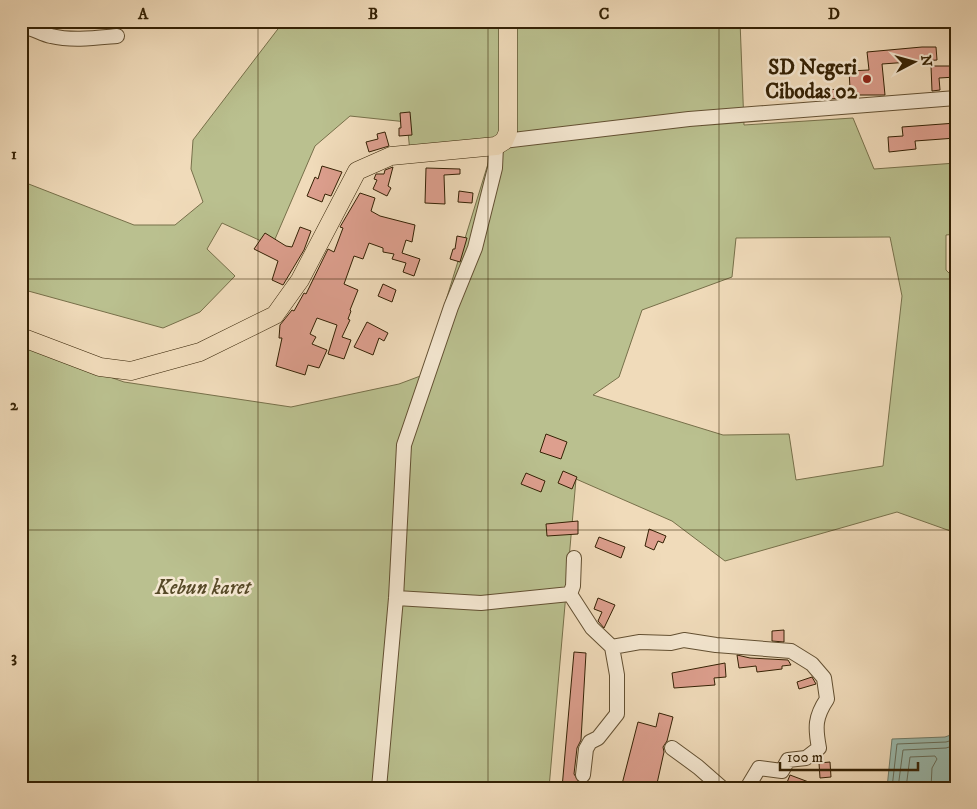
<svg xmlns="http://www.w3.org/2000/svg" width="977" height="809" viewBox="0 0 977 809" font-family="'IM FELL DW Pica',serif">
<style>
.green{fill:#bac08f;stroke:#77704a;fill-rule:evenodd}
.water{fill:#9abbaf;stroke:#717d6b}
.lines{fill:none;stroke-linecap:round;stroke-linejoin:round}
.shore{stroke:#676e5a;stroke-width:1}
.building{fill:#dd9f8e;stroke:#342104}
.minor-casing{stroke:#635032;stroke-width:16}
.major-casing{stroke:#342104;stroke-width:19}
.minor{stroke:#f5e8d2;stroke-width:14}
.major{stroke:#f0dbba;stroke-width:18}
.grid{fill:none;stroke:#342104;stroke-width:1;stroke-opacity:0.55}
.poi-dot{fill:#8f2418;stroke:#f5e8d2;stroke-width:2}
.labels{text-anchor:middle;stroke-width:5;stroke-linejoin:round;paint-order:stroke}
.poi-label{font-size:21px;font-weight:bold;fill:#342104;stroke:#f5e8d2;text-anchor:end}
.park-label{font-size:21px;font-style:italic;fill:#564927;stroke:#f5e8d2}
.neatline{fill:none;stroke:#342104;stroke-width:2}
.grid-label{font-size:16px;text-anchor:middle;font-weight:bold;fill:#342104}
</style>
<rect width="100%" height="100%" fill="#f0dbba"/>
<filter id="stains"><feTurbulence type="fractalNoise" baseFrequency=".004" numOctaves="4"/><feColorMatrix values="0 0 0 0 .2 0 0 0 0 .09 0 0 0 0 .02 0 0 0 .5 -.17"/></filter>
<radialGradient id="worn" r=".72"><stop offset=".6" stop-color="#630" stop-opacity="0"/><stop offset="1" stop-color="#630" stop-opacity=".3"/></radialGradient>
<path class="green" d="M284 21H740L744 125 853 118 874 169 956 163V234L946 235V270L956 280V533L897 512 725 561 672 521 576 479 549 788H21V345L124 382 291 407 399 384 423 375 495 141 410 152 407 122 350 116 315 146 272 246 222 223 207 249 235 276 200 312 163 328 21 289V181L134 225H175L203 202 191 169 193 140ZM890 237 902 296 883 466 796 480 789 434 723 435 593 395 619 377 642 310 732 277 736 238Z"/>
<path class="water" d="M956 733V769L950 772 949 788H887L892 739 945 737Z"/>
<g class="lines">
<path class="shore" d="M892 788 897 744 946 742 956 739
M898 788 903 750 946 748 956 745
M906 788 910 757 935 756 937 759 932 768 931 788"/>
</g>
<path class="building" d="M922 47H936L937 60 882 64 885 95H847V98L828 99V90L850 88 849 71 869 70 867 52Z
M931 66H956V77L939 78 940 90 932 91Z
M821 87 822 95 803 98 802 88Z
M410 112 412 135 399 136V128H401L400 113Z
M956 123V138L915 141 916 149 889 152 888 137 903 136 902 127Z
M385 132 389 146 369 152 366 142 378 139 377 134Z
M322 166 342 172 331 196 325 194 322 202 307 196 315 177 318 179Z
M393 167 388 186 391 188 387 196 373 189 377 180 374 179 376 174H384L385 170Z
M426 168 460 169V174L444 175 445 204 425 203Z
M459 191 473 193 472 203 458 202Z
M360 193 375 198 371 211 380 216 415 225 412 242 406 240 402 253 420 259 414 276 403 272 406 263 392 259 394 254 383 252V248L369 243 363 259 354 256 344 284 358 290 350 310 351 311 348 319 350 320 342 337 351 340 344 359 328 354 337 325 317 318 310 334 316 337 312 344 327 350 319 368 308 365 305 375 276 366 282 338H279L280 325 292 310 294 311 304 293 306 294 328 249 334 252 343 228 340 227Z
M300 227 311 231 304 250 283 285 272 280 278 261 254 249 265 233 286 246 292 247Z
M457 236 467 238 460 262 450 259 453 249H455Z
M383 284 396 290 392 302 378 296Z
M367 322 388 333 384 341 379 338 373 355 354 347Z
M546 434 567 442 561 459 540 452Z
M563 471 577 477 572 489 558 483Z
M526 473 545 481 541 492 521 484Z
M578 521V534L547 536 546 524Z
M649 529 666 536 663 543 658 541 654 550 645 546Z
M599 537 625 547 621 558 595 547Z
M598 598 615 605 604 628 598 621 602 612 594 609Z
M784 630V642L772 641V631Z
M574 652 586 653 581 740 577 748 574 774 579 782 578 788H562Z
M737 655 750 658 788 660 791 665 782 666V669L757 672 756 666 739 668Z
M725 663 726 677 714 678 715 685 674 688 672 673Z
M812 677 816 684 799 689 797 682Z
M659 713 673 717 667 741 663 747 664 752 656 788H621L638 722 656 727Z
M830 762 831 777 820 778 819 763Z
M790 775 822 787V788H795L786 785Z"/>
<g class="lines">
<g class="minor-casing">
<path id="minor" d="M21 27C33 27 40 34 51 36 72 41 95 38 117 36
M504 141 689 119 956 98
M574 558 573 586 570 594 592 628 612 647 617 675V714L598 738 590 742 586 749 583 775
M396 598 481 603 570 594
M612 647 640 642 671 643 684 640 716 645 791 651 812 664 824 678 827 699C815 717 815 727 819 748L806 758 788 760 782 771 759 768 747 788
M672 748 698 767 722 788
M379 788 396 598 404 445 451 307 475 248 495 168 496 146"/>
</g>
<g class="major-casing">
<path id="major" d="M21 337 100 367 131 371 200 352 275 315 300 280 357 171 391 156 496 146 504 141 508 132V21"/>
</g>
<use href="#minor" class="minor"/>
<use href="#major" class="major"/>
</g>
<path class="grid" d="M258 21V788M488 21V788M719 21V788M21 279H956M21 530H956"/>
<circle class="poi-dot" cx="867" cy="79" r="5"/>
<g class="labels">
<g class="poi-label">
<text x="857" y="74">SD Negeri<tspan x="857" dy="24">Cibodas 02</tspan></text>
</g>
<g class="park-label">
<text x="203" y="594">Kebun karet</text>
</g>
</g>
<rect width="977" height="809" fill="none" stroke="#f0dbba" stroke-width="55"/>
<g transform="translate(914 62) rotate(84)" stroke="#f5e8d2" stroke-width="4" paint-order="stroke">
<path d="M0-4L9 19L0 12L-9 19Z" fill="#342104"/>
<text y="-8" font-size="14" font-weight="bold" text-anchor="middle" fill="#342104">N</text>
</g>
<path d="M780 762v8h138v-8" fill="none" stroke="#342104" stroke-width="2.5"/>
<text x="787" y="762" font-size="15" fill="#342104" stroke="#f5e8d2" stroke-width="4" paint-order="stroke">100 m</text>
<rect x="28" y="28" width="922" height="754" class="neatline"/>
<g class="grid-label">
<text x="143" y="19">A</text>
<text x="373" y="19">B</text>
<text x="604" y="19">C</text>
<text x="834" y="19">D</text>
<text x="14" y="159">1</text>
<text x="14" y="410">2</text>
<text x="14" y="662">3</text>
</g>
<rect width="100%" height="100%" filter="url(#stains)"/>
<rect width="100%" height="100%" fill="url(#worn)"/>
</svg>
